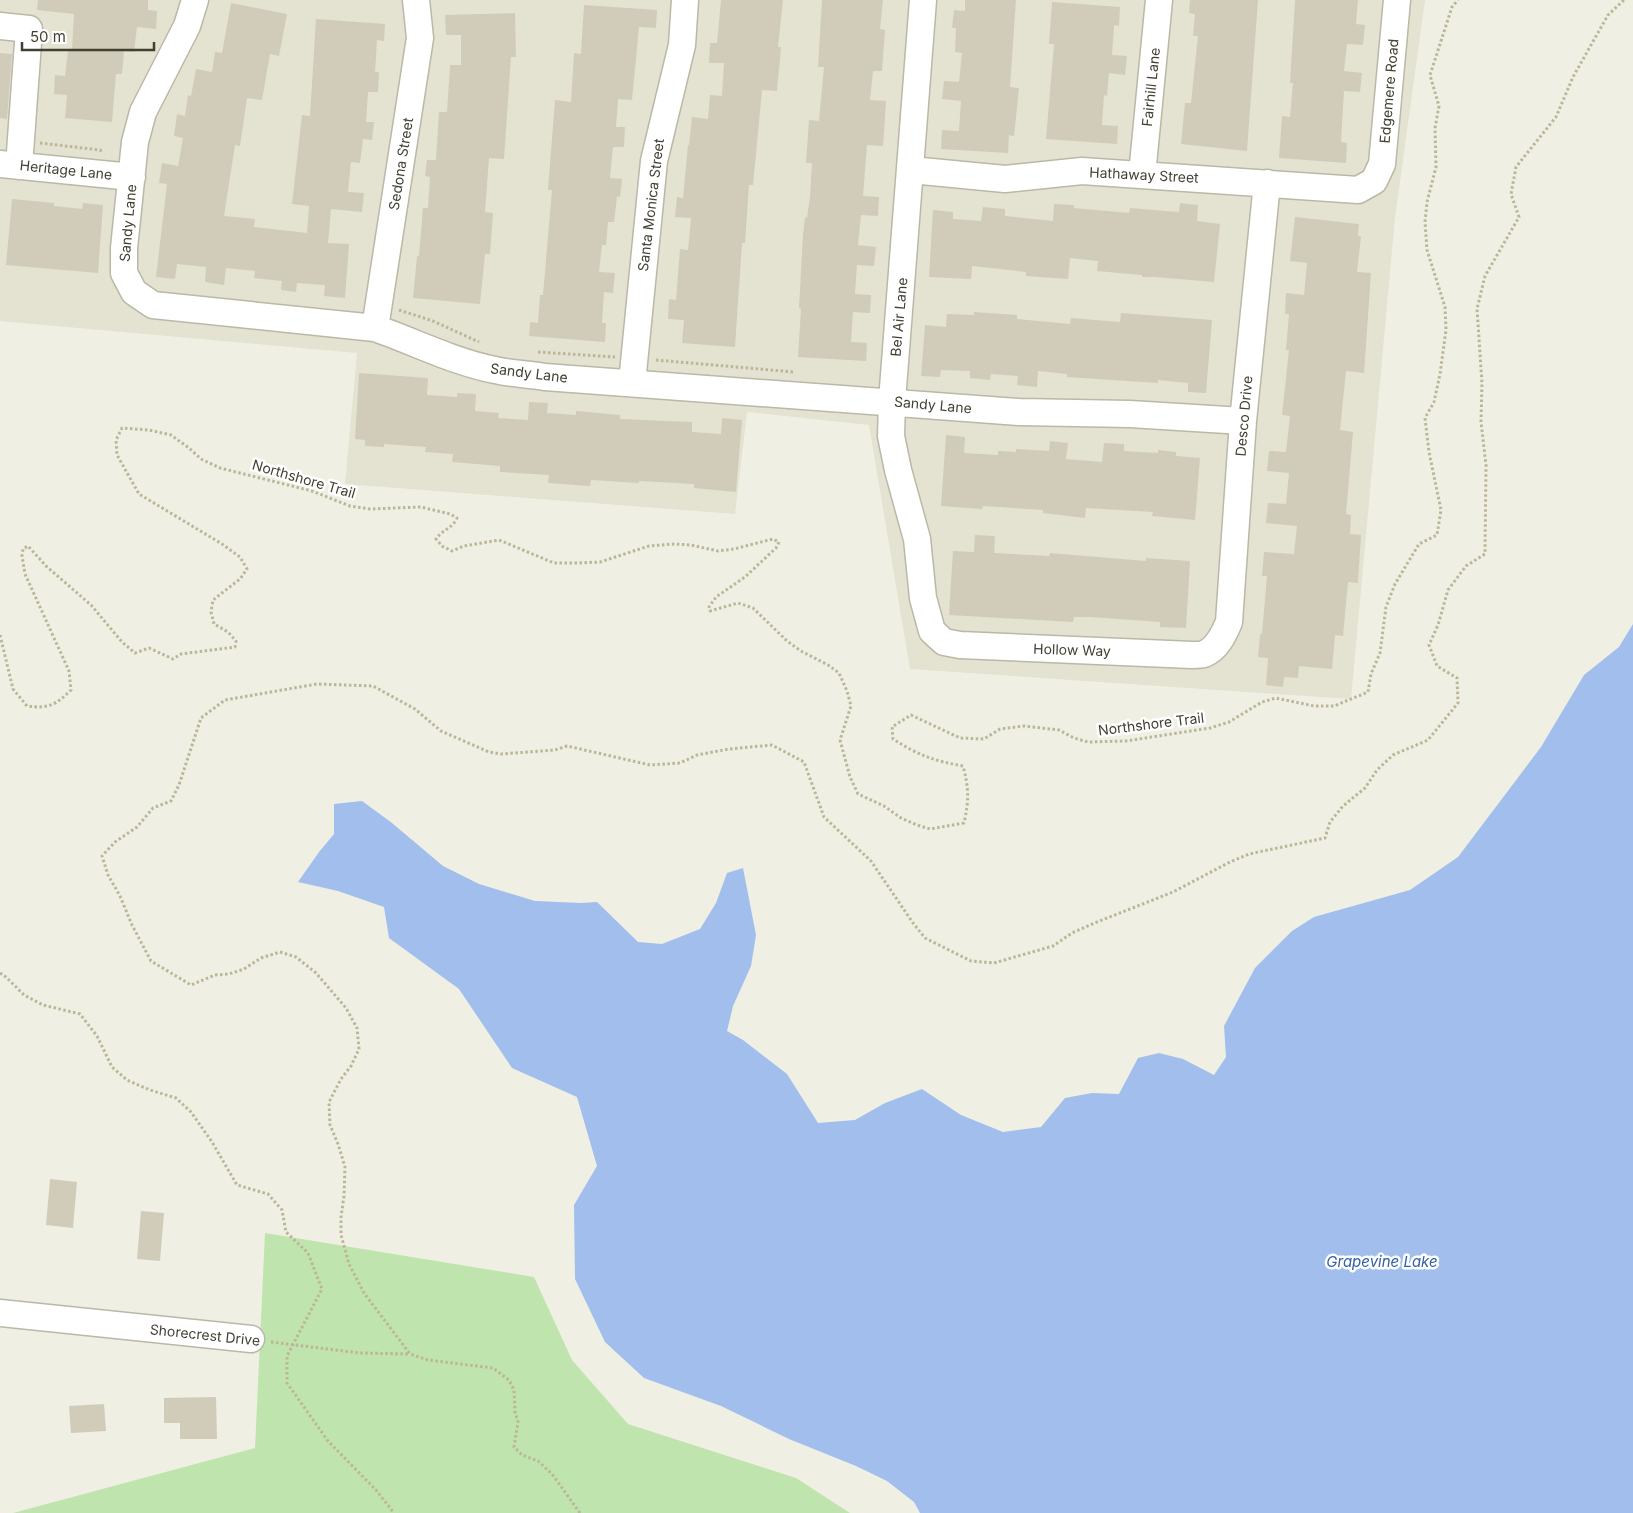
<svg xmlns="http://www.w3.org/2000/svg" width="1633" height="1513" viewBox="0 0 1633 1513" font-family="Inter,sans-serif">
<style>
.residential{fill:#e4e2d1}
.green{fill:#c0e4ad}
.water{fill:#a1beec}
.building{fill:#d1ccb9}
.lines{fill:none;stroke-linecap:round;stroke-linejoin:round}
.minor-casing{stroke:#bbb8a6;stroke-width:29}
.path{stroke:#bcb698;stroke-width:3;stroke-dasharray:2.5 2.5;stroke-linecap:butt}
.minor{stroke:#fff;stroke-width:26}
.labels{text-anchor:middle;stroke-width:5;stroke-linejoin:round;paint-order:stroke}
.street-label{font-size:14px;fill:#423f33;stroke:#fff}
.water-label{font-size:15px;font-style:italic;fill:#335fa7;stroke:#fff}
</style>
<rect width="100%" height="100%" fill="#f0efe3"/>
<path class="residential" d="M0 0H1425L1395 218 1351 699 910 669 869 425 747 412 735 514 345 484 357 353 0 321Z"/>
<path class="green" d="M265 1233 534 1277 572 1360 628 1424 796 1478 850 1513H13L255 1448Z"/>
<path class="water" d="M1633 624V1513H920L914 1502 887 1481 856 1466 789 1439 721 1406 644 1378 605 1342 575 1279 574 1205 597 1166 577 1097 512 1068 459 989 389 938 384 907 338 891 298 882 319 852 334 834V804L362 801 392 823 443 866 479 884 535 901 581 903 597 902 638 942 662 944 700 929 716 903 727 873 743 868 756 935 751 966 733 1006 727 1031 743 1040 787 1074 818 1123 855 1120 885 1103 922 1089 961 1115 1003 1132 1041 1127 1065 1098 1092 1093 1119 1094 1138 1058 1159 1053 1183 1059 1214 1075 1226 1057 1224 1026 1255 968 1292 931 1314 917 1410 890 1458 857 1541 747 1584 675 1619 647Z"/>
<path class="building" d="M38 0H148V10L157 11 156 29 137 27 134 52 124 51 122 74H116L112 122 65 118 67 95 54 94 55 75 65 76 68 50H72L74 14 37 10Z
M721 0H783L778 47H781L777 91 762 90 753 185H749L745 243H742L735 347 682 343 684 320 668 319 669 299 676 300 680 249 688 250 691 218 675 217 677 197 683 198 688 145H689L692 117 708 119 710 95 722 96 724 63H709L710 43H717Z
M822 0H883L880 29 885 30 882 71H873L870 100 886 101 883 146 867 145 863 196 879 197 878 216 861 215 858 245 876 247 874 266 857 265 855 294 871 295 870 313 853 312 851 342 867 343 866 361 798 357 801 309 799 308 803 235 805 217 807 218 810 197 812 163H806L809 120 819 121 824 67H818Z
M965 0H1016L1010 87 1019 88 1014 136 1009 135 1008 153 941 149 942 130 959 131 961 101 942 99 944 81 959 82 962 53 955 52 956 28H952L954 10 965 11Z
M1190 0H1258L1247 151 1181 144 1185 103H1191L1198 36H1193L1195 14 1189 13Z
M1295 0H1358L1356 24 1365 25 1363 45 1347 44 1344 71 1362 73 1360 92 1344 91 1341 142 1347 143 1346 163 1279 158 1282 116 1290 117 1293 83H1290Z
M1052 2 1120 7 1119 26 1114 25 1112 55 1127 56 1125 75 1109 73 1107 96 1104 95 1102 125 1118 126 1117 144 1046 139 1054 44H1049Z
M231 3 287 14 279 56 270 54 262 100 247 98 240 146 235 145 224 216 255 219 254 227 307 233 309 206 292 204 302 115 310 116 316 19 385 24 384 41 377 40 375 72H379L378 92H368L366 122H374L372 140 363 139 360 163 351 162 348 192 364 193 362 212 331 209 328 243 349 244 345 298 324 296 325 285 297 283 296 292 281 290 282 281 254 278 255 271 226 268 224 285 205 282 206 267 177 264 175 279 156 277 167 184 159 183 162 163 178 166 183 138 174 136 177 114 185 116 188 95 191 96 196 69 212 72 215 52 222 53Z
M584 5 657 10 656 28 639 27 632 100 618 99 616 127H625L624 147H613L610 178 622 179 620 197 617 196 614 222H608L606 245H602L599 272 615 273 613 293 604 292 602 323H606L605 342 529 336 530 322 538 323 540 295H543L552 190H548L555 100 571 102 574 53 581 54Z
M515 13 516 57H511L504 159 489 158 485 212 493 213 490 254H485L480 304 413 298 417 256H419L423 208H428L430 177 425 176 427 160H436L439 112H447L450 65H461V35H446L445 15Z
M0 53 12 54 7 119 0 118Z
M12 199 54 203V206L82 209 83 203 103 205 98 273 6 265Z
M1180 203 1198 205 1197 221 1220 224 1214 282 1155 277H1142V275L1097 271 1098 261 1070 258 1068 279 1026 276V272L972 266 971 279 929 277 933 210 953 212V219L981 221 983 207 1005 209V216L1053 221 1054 204 1074 205V208L1129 213 1130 208 1179 212Z
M1295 217 1359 224 1358 236H1361L1357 272 1371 273 1364 373 1346 371 1340 430 1353 432 1346 514 1351 515 1350 534 1361 535 1358 583 1348 582 1343 636 1335 635 1332 669 1299 666 1298 678 1284 677 1283 687 1266 685 1268 658 1258 657 1260 634H1262L1267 576H1262L1264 552 1294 554 1297 526 1266 523 1268 503 1286 504 1289 473 1267 471 1269 451 1286 452 1290 416 1282 415 1289 350H1286L1289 314H1285L1286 293 1304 295 1307 263 1290 261Z
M974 312 1017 315V319L1070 324 1071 318 1120 322 1121 313 1212 320 1206 393 1188 392V383L1158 380V383L1067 377V374L1038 371 1037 387 1017 385 1018 376 991 374 990 380 970 378V371L941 370 940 377 921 376 925 325 946 327 947 314 974 315Z
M359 373 428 378 427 395 457 397V393L476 394 475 411 499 413 498 418 528 420 529 402 548 403 547 413 576 415V411L620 415V419L692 422V432L721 434 722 418 742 420 736 492 694 488V484L639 481V483L591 480 590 486 548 483 549 475 500 472V466L452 462 453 454 425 452 426 447 384 444V447L365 446V440L355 439Z
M946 435 965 437 964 453 998 455V451L1016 452V449L1049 451 1050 441 1068 443 1066 459 1102 462 1104 443 1124 444V451L1158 453V450L1176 452V456L1200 458 1195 520 1152 516 1153 512 1086 508 1085 518 1043 513V510L983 506 982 509 941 506Z
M975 535 995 536 994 553 1049 556 1050 553 1146 561V558L1190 561 1186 628 1160 627V622L1090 617H1074L1073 622 949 615 953 551 974 552Z
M50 1179 77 1182 73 1228 46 1225Z
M141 1211 164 1213 160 1261 137 1259Z
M216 1397 217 1439H180V1423H164V1398Z
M104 1404 106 1431 71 1433 69 1406Z"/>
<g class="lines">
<g class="minor-casing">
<path id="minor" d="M195 0 187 26 143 112 135 142 124 248V273L134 292 153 305 375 328C415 342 454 362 495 370 511 374 529 374 545 377L1019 412 1130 414 1243 421
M923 0 892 401 891 436 898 470 917 539 923 598 932 631 944 642 960 645 1192 655C1195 655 1201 655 1204 654 1217 649 1224 634 1229 622L1243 421 1267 183
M0 26 29 29 19 166
M0 164 132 177
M911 170 1005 179 1082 171 1358 190 1374 181 1382 164 1397 0
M1142 175 1159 0
M375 328 420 38 416 0
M632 383 654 161 682 45 685 0
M0 1313 251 1339"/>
</g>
<path class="path" d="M40 143 100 150 103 152
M399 310 433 321 479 342
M538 352 615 357
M656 360 794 372
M0 635 13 689 27 706C48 709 56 705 71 690L69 671 25 574 22 556 23 549 28 546 46 566 91 605 122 642 135 653 149 648 173 659 181 654 235 647 236 641 228 632 214 624 211 612 213 600 240 579 247 569 240 557 222 544 139 494 117 455 116 440 122 428 149 430 171 435 189 448 201 459 220 468 312 491 350 506 370 509 421 507 450 514 457 518C453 528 442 530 436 539L442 546 452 551 464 546 499 540 554 563H577L600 562 649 546 674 544 691 545 718 551 734 549 773 539 779 542 776 548 745 577 716 597 709 607 710 611 738 603 753 608 787 641 801 651 828 665 839 673 847 691 851 706 840 740 850 777 858 794 884 806 901 818 917 825 930 829 964 823C969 801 969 788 963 766 934 761 918 755 893 739L892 727 911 715 960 738 984 739 1000 729 1024 726 1059 730 1074 738 1088 742 1126 741 1210 728 1229 722 1262 702 1276 698 1314 706H1334L1368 692 1371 674 1380 653 1386 607 1395 584 1419 544 1437 535 1441 510 1429 452 1425 418 1434 402 1440 374 1446 330 1445 307 1427 250 1425 222 1427 202 1436 167 1435 128 1439 106 1430 75 1452 7 1458 0
M0 973 6 977 24 995 43 1005 80 1014 97 1036 112 1067 127 1080 150 1090 176 1098 191 1112 212 1142 237 1185 268 1194 282 1210 286 1232 308 1253 322 1289 287 1356V1383L328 1441 376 1490 394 1513
M271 1342 360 1353 410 1354
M580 1513 552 1474 538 1461 522 1455 514 1447 518 1422 515 1412 514 1390 509 1380 493 1368 428 1360 410 1354 364 1293 349 1264 341 1235V1217L344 1196 345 1167 338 1144 330 1125 329 1102 341 1079 351 1066 359 1049 357 1028 346 1008 316 973 296 957 280 952 261 958 244 969 229 974 215 975 191 985 151 961 132 925 120 896 108 875 102 856 115 842 137 827 153 808 171 801 179 785 201 718 225 700 317 684 373 686 415 709 441 731 489 752 501 754 555 750 567 746 650 765 680 763 697 755 729 749 772 745 804 762 824 817 871 861 913 923 925 938 971 961 994 963 1053 946 1072 933 1097 922 1173 892 1230 862 1249 854 1325 838 1330 822 1343 806 1365 788 1377 770 1393 755 1428 740 1458 703 1457 678 1437 666 1429 645 1438 625 1448 590 1466 566 1485 554 1486 465 1481 422 1482 383 1477 309 1485 276 1519 217 1511 194 1516 167 1556 117 1573 77 1608 15 1624 0"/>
<use href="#minor" class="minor"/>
</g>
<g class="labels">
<g class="street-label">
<text transform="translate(1151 87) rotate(-84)" y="5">Fairhill Lane</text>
<text transform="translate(1389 91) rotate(-85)" y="5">Edgemere Road</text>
<text transform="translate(401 164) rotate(-81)" y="5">Sedona Street</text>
<text transform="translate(66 170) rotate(6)" y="5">Heritage Lane</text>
<text transform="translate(1144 175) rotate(3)" y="5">Hathaway Street</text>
<text transform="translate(651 205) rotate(-83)" y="5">Santa Monica Street</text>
<text transform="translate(128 223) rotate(-85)" y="5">Sandy Lane</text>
<text transform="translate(899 317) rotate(-85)" y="5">Bel Air Lane</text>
<text transform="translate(529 373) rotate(7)" y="5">Sandy Lane</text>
<text transform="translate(933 405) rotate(5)" y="5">Sandy Lane</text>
<text transform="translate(1244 416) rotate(-85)" y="5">Desco Drive</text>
<text transform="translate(304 479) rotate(16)" y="5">Northshore Trail</text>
<text transform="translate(1072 650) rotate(2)" y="5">Hollow Way</text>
<text transform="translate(1151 724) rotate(-7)" y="5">Northshore Trail</text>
<text transform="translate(205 1335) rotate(6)" y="5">Shorecrest Drive</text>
</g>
<g class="water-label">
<text x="1382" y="1267">Grapevine Lake</text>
</g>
</g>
<path d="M22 42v8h132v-8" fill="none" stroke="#423f33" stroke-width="2.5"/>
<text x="30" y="42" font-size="15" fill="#423f33" stroke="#ffffff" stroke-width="4" paint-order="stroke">50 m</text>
</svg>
